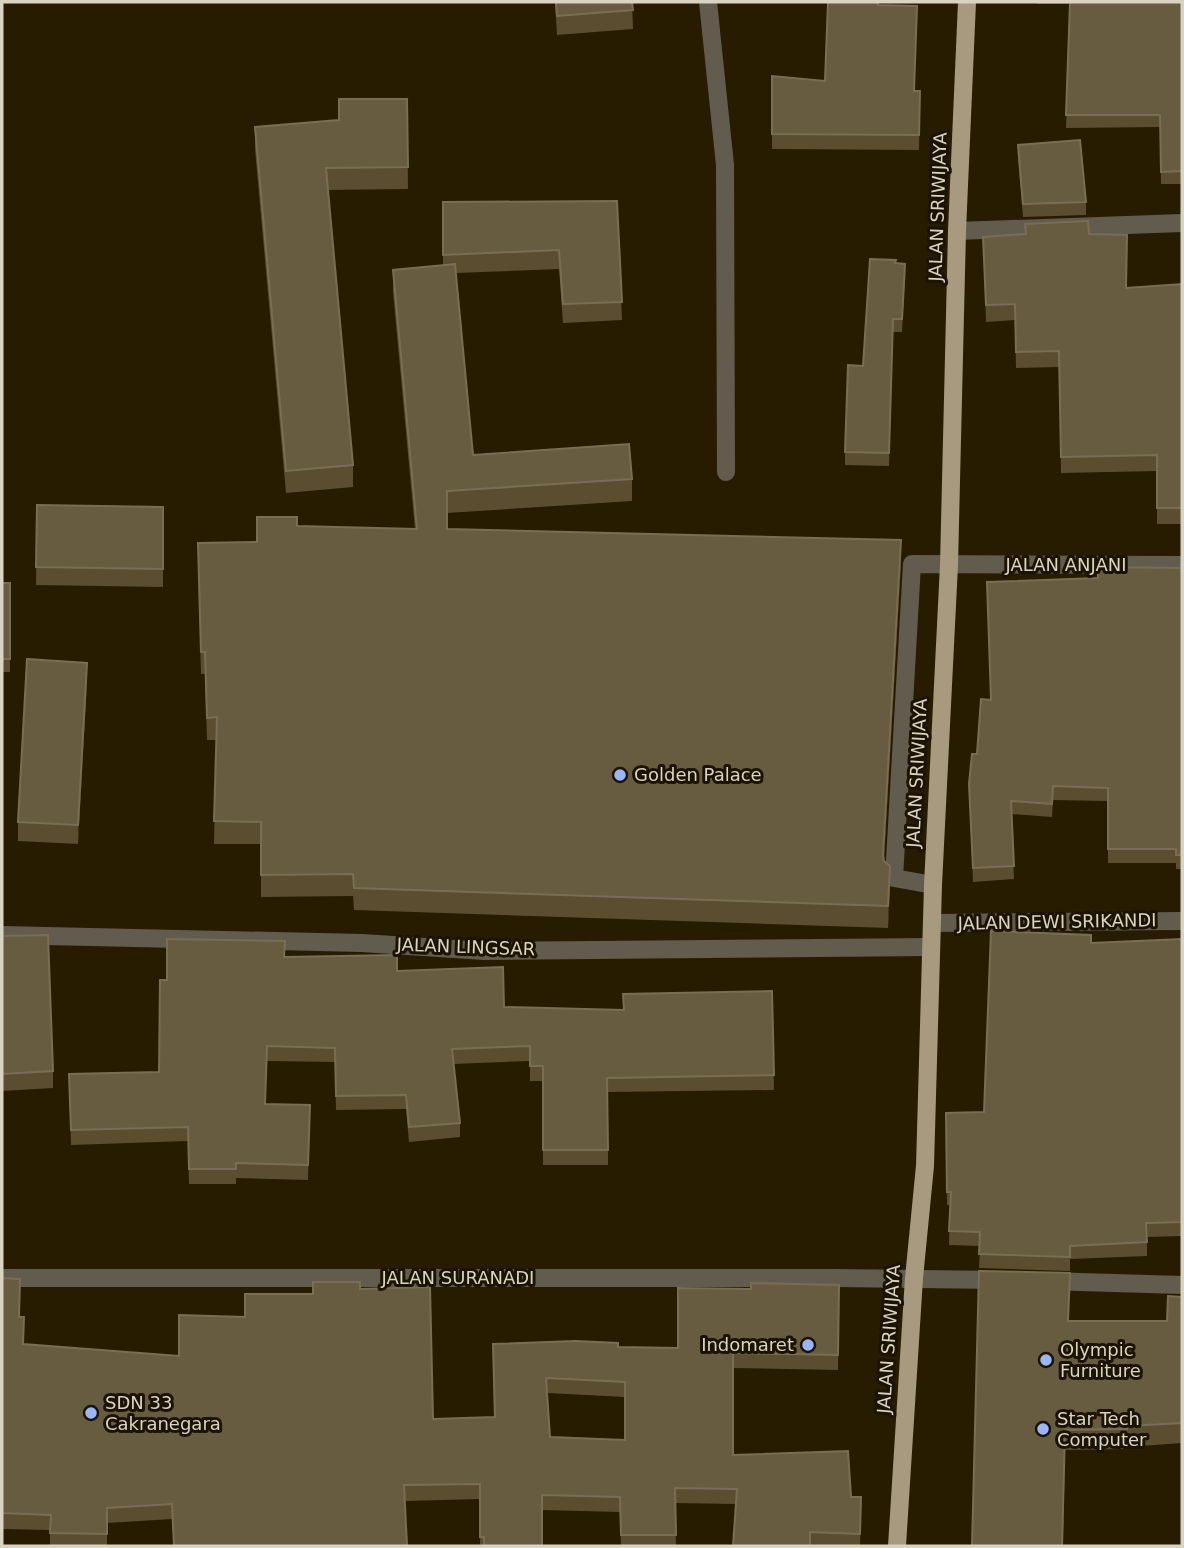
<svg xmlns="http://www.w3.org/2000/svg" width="1184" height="1548" viewBox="0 0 1184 1548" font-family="'DejaVu Sans',sans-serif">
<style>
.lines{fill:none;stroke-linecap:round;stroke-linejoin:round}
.minor{stroke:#625c4f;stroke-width:18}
.major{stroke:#a79a7f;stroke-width:18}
.wall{fill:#5a4d30;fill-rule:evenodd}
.shaded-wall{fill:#403316}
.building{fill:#675b40;stroke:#796e54;stroke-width:2;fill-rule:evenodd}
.poi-dot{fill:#98b5fd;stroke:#1c1300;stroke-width:2.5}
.labels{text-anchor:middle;stroke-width:6;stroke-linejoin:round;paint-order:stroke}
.street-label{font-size:18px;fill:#dad3c2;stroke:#1c1300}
.poi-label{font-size:18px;fill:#dad3c2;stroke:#1c1300;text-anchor:start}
</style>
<rect width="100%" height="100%" fill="#281c00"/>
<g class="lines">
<path class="minor" d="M708 2 725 165 726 472
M957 231 1182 223
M933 885 894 878 912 564 1182 565
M932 923 1182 921
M2 935 362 943 485 951 931 947
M2 1278H835L1000 1280
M1046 1281 1182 1285"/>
<path class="major" d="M897 1546 914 1278 925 1166 933 885 949 565 957 231 967 2"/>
</g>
<path class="wall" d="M555 2H632L633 29 557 35Z
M1037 2H1182V184H1161L1160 127 1066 128 1070 4H1038Z
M878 5 915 91H920L919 150 772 149V76L825 81Z
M407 99 408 189 328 190 353 465V487L286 493 255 149V127L339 120Z
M1018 145 1086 202V215L1023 217 1018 158Z
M617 201 622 320 563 323 559 269 456 273 473 455 632 479V501L447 513V529L901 562 884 860 890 888 888 928 354 910 353 896 261 897V844H214L216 740H207L205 674H201L198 566 297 526 415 529 393 292V270L443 265V202Z
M1025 224 1089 234 1126 288 1182 284V524H1157V471L1061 473 1059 367 1016 368 1015 320 986 322 983 237 1025 234Z
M905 277 902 332H893L889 466 845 465V452L863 366Z
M37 505 163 507V587L36 585Z
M1182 568V869H1176V863H1108V801L1053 800 1052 817 1011 814 1014 879 973 882 969 784 977 754 1098 578Z
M2 583H10V672H2Z
M87 681 78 844 18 841V822Z
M2 936 53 1071V1088L2 1091Z
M1182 939V1236L1147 1237V1256L1070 1259V1271L979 1268 980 1246 949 1245 950 1205H947L946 1113 984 1112 1091 943Z
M285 957 397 971 504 1007 623 1010 772 991 774 1090 608 1092V1165H543V1081H530V1061L453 1064 460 1123V1137L409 1142 406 1109 336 1110 335 1062 267 1061 265 1104 310 1105 308 1180 236 1178V1184H189L188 1141 71 1145 69 1074 159 1072Z
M2 1278 20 1317 23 1344 179 1356 245 1317 313 1294 360 1289 433 1419 494 1417 493 1344 678 1348 751 1289 839 1285 838 1370 733 1368V1455L851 1497H861L860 1546H733L736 1504 675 1503 676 1546H621L620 1512 542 1510V1546H480V1499L405 1501 407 1546H174L172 1519 107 1523V1546H50V1530L2 1529ZM547 1393 625 1397V1440L550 1437Z
M1182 1297V1443L1127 1447V1449L1065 1450 1063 1546H972L1069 1321H1167Z"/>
<path class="shaded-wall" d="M901 540V562L883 877V855Z
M87 663V681L78 844V825Z
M890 866V888L888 928V906Z"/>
<path class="building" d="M556 2H632L633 10 557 16Z
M828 2H878V5L917 6 914 91H920L919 135 772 134V76L825 81Z
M1070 2H1182V171L1161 172 1160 115H1066Z
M339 99H407L408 167 326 168 353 465 286 471 255 127 339 120Z
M1080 140 1086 202 1023 204 1018 145Z
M617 201 622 302 563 304 559 250 443 255V202Z
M1088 221 1089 234 1127 235 1126 288 1182 284V508H1157V455L1061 457 1059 351 1016 352 1015 304 986 305 983 237 1026 234 1025 224Z
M870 259 896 260 895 263 905 264 902 319H893L889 453 845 452 848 365 863 366Z
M455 264 473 455 629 444 632 479 447 491V529L901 540 883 855 884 861 890 866 888 906 354 888 353 874 261 875V822L214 821 217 717 207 718 205 652H201L198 543 257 542V517H297V526L417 529 393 270Z
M37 505 163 507V569L36 567Z
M1098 567 1182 568V855H1176V849H1108V788L1053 786 1052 804 1011 801 1014 866 973 868 969 784 972 754H977L981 699 991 700 987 582 1098 578Z
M2 583H10V659H2Z
M27 659 87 663 78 825 18 822Z
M991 931 1091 935V943L1182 939V1222L1146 1223 1147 1242 1070 1246V1257L979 1254 980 1232 949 1231 951 1192H947L946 1113 984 1112Z
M48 935 53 1071 2 1074V936Z
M167 939 285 941 284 957 397 955V971L503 967 504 1007 624 1010 623 994 772 991 774 1075 607 1078 608 1150H543V1066H530V1046L452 1049 460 1123 409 1127 406 1095 336 1096 335 1048 267 1046 265 1104 310 1105 308 1165 236 1163V1169H189L188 1127 71 1130 69 1074 159 1072 160 980H167Z
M979 1271 1070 1273 1068 1321H1167L1168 1296 1182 1297V1423L1127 1426V1429L1065 1430 1062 1546H972Z
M2 1278 20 1279 19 1317H24L23 1344 179 1356V1315L245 1317V1294H313V1282H360V1289L430 1287 433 1419 495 1417 493 1344 575 1341 618 1343V1347L678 1348V1288L751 1289V1283L839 1285 838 1355 733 1353V1455L848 1451 851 1497H861L860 1534 810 1532V1546H733L737 1489 675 1488 676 1535H621L620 1497 542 1495V1546H484V1537H480V1484L404 1485 407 1546H174L172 1504 107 1508V1534L50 1533 51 1515 2 1513ZM546 1378 625 1382V1440L550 1437Z"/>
<g class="poi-dot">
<circle cx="620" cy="775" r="7"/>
<circle cx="808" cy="1345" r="7"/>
<circle cx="1046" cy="1360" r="7"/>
<circle cx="91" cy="1413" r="7"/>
<circle cx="1043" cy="1429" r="7"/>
</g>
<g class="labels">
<g class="street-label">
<text transform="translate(938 207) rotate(-88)" y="6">JALAN SRIWIJAYA</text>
<text x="1066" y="571">JALAN ANJANI</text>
<text transform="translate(917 773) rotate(-87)" y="6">JALAN SRIWIJAYA</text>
<text transform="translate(1057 922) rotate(-1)" y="6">JALAN DEWI SRIKANDI</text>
<text transform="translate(466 947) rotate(2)" y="6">JALAN LINGSAR</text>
<text x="458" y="1284">JALAN SURANADI</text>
<text transform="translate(889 1339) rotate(-86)" y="6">JALAN SRIWIJAYA</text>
</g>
<g class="poi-label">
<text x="634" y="781">Golden Palace</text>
<text x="794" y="1351" text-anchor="end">Indomaret</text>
<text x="1060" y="1356">Olympic<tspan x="1060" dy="21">Furniture</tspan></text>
<text x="105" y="1409">SDN 33<tspan x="105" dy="21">Cakranegara</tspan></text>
<text x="1057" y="1425">Star Tech<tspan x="1057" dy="21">Computer</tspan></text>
</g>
</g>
<rect width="1184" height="1548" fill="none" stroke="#dad3c2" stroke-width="7"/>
</svg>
